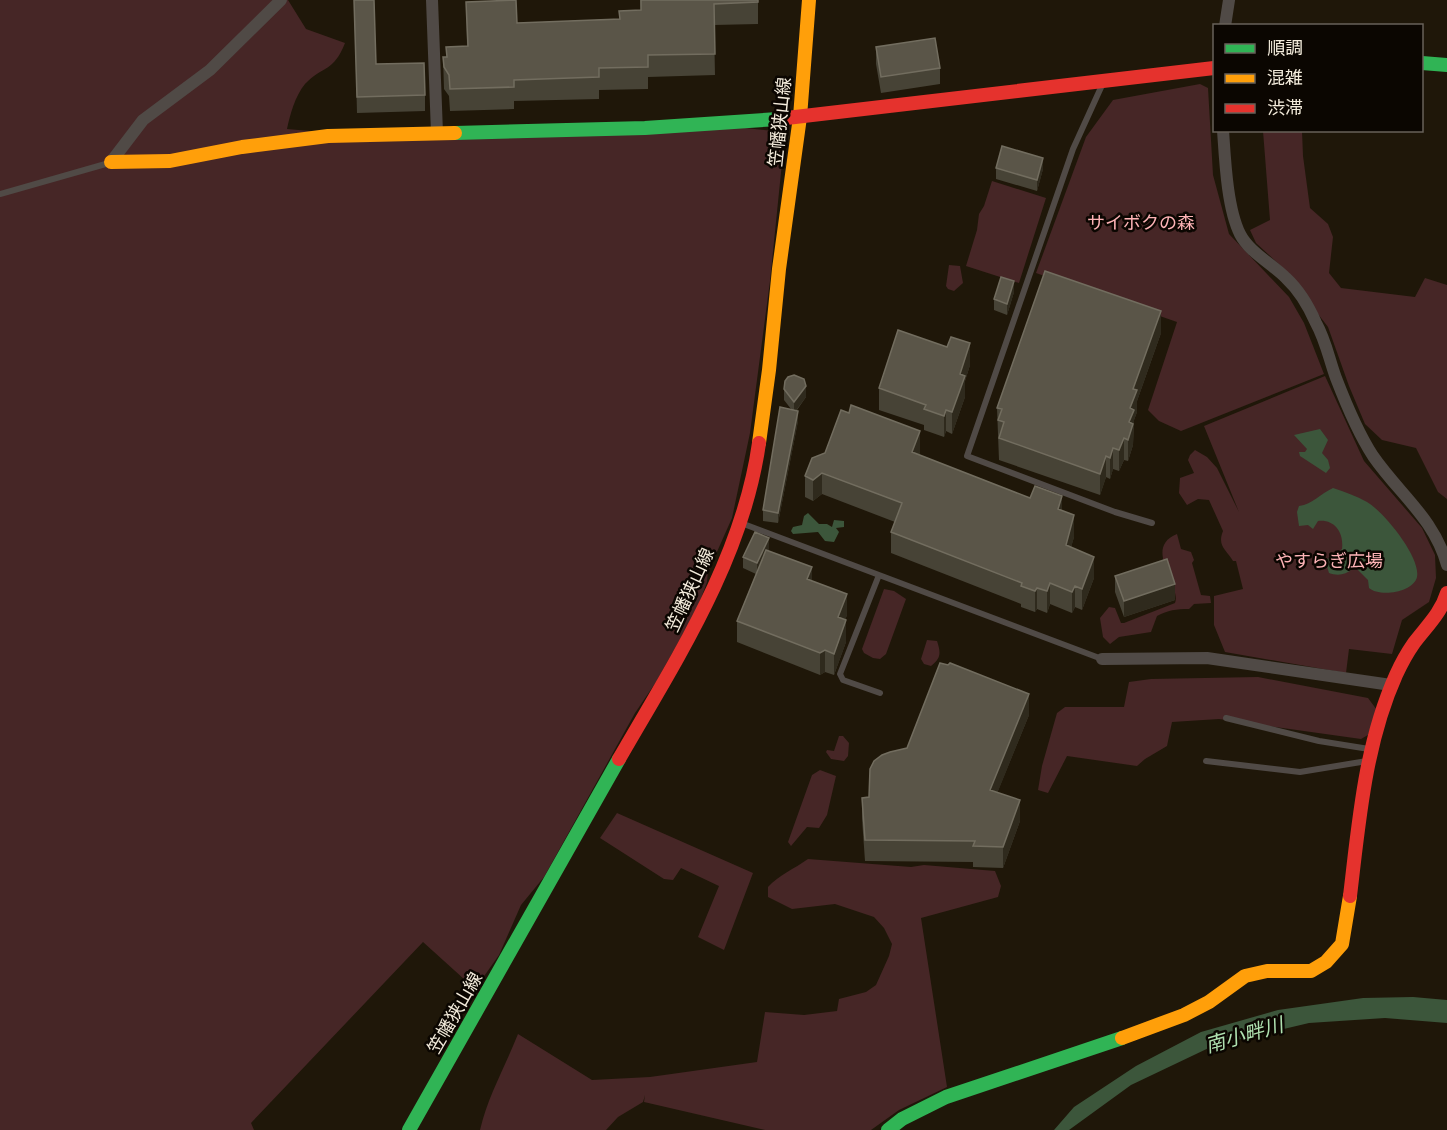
<svg xmlns="http://www.w3.org/2000/svg" width="1447" height="1130" viewBox="0 0 1447 1130" font-family="'IBM Plex Sans','Noto Sans JP',sans-serif">
<style>
.green{fill:#462626}
.water{fill:#3c563b}
.lines{fill:none;stroke-linecap:round;stroke-linejoin:round}
.lane{stroke:#504a46;stroke-width:6}
.street{stroke:#504a46;stroke-width:12}
.fast{stroke:#30b455;stroke-width:14}
.slow{stroke:#ff9f0a;stroke-width:14}
.jam{stroke:#e5322d;stroke-width:14}
.wall{fill:#474336}
.shaded-wall{fill:#2f2a1d}
.building{fill:#5a5548;stroke:#726d5f;stroke-width:1.5}
.labels{text-anchor:middle;stroke-width:5;stroke-linejoin:round;paint-order:stroke}
.street-label{font-size:18px;fill:#f4ecdc;stroke:#0b0601}
.park-label{font-size:18px;fill:#fdb3b6;stroke:#0b0601}
.water-label{font-size:20px;font-style:italic;fill:#afe1b0;stroke:#0b0601}
</style>
<rect width="100%" height="100%" fill="#1f1709"/>
<path class="green" d="M0 0H288L306 29 345 43C334 72 322 66 305 84 295 96 290 115 287 129L310 131 745 128 773 131 784 143 770 281 750 433 732 518 708 572 707 582 697 609 656 682 635 713 544 877 521 905 499 955 475 989 423 942 251 1123 254 1130H0Z
M1200 84 1208 88 1213 175 1229 234 1289 297 1304 323 1324 374 1181 431 1159 421 1148 410 1177 322 1036 273 1086 137 1113 100Z
M1263 131H1302L1303 156 1310 208 1328 224 1333 237 1329 273 1341 288 1415 297 1425 278 1447 285V499L1438 492 1416 448 1382 440 1365 424 1349 386 1328 327 1281 266 1256 243 1250 230 1270 220Z
M992 181 1046 198 1019 283 966 266 977 230 979 214 984 206Z
M949 265 960 266 963 283 954 291 948 289 946 286Z
M1325 376 1364 461 1422 528 1435 555 1436 578 1429 602 1402 620 1392 654 1349 649 1346 673 1225 652 1214 625V596L1243 589 1236 561H1233C1226 549 1217 546 1223 531L1209 500 1198 499 1187 505 1179 493 1180 478 1194 473 1188 460 1190 455 1195 450 1207 457 1217 468 1239 512 1204 426Z
M1177 534 1181 549 1191 552 1194 560 1192 563 1201 595 1210 596 1211 603 1194 604 1189 609C1176 609 1168 610 1157 616L1151 632 1119 637 1110 644 1103 637 1100 618 1109 607 1115 608 1121 623H1124L1175 603C1182 586 1142 548 1177 534Z
M884 589 894 591 906 599 886 654 880 659 873 658 864 653 862 649Z
M927 640 937 641C941 653 941 658 931 666L924 664 921 659Z
M1258 677 1368 698 1377 710 1368 735 1361 739 1219 719 1172 722 1167 746 1145 759 1137 766 1067 756 1048 793 1038 790 1042 766 1057 713 1065 707H1124L1129 682 1151 679Z
M839 736H843L849 743 848 756 844 761 831 759 826 752 827 750 834 751Z
M820 770 836 776 827 815 819 828 807 827 791 846 788 842 812 775Z
M617 813 753 873 724 950 698 937 719 886 681 868 673 880 664 879 600 838Z
M808 859 911 867 924 865 995 871 1001 886 998 897 921 918 947 1087 899 1110 871 1130H765L644 1102 645 1095 643 1102 618 1117 606 1130H480C488 1096 505 1067 518 1034L592 1080 650 1077 757 1062 765 1012 804 1015 837 1011 839 999 866 992 876 985 889 956 892 944 884 928 874 917 835 904 792 909 768 897V887C779 875 794 869 808 859Z"/>
<path class="water" d="M1320 429 1328 440 1322 453 1328 460 1330 468 1326 473 1300 456 1299 452H1305L1307 449 1294 435Z
M1333 488C1345 492 1356 496 1367 502 1383 511 1421 557 1417 577 1413 593 1379 597 1369 588L1368 580 1357 569H1352C1346 575 1337 576 1329 573L1325 560 1337 554 1342 549C1344 533 1335 519 1318 521L1313 529 1308 525 1299 526 1297 512 1299 506C1313 504 1320 494 1333 488Z
M808 513 819 524H827L832 527 834 520 844 521V527L836 528 839 532 834 542 825 541 818 532 793 534 791 531 793 527 802 525 804 516Z
M1413 997 1447 1000V1023L1385 1018 1309 1023 1215 1045 1131 1085 1069 1130H1054L1074 1107 1136 1066 1201 1032 1278 1010 1363 998Z"/>
<g class="lines">
<path class="lane" d="M1103 83 1073 149 967 456 1115 512 1152 523
M0 194 109 163
M741 523 1102 659
M879 575 840 674 843 680 880 693
M1226 718 1319 741 1369 749
M1206 761 1300 772 1367 761"/>
<path class="street" d="M432 0 437 133
M1225 26 1229 0
M1223 130C1225 159 1227 208 1240 234 1249 252 1271 263 1286 278 1299 290 1309 307 1316 323 1326 341 1329 359 1336 378 1346 404 1358 433 1373 456 1400 495 1434 518 1447 565
M111 162 143 120 210 70 281 0
M1102 659 1207 658 1391 685"/>
<path class="fast" d="M1422 63 1447 65
M455 133 645 128 778 119
M409 1130 619 759
M888 1130 902 1119 946 1097 1122 1038"/>
<path class="slow" d="M111 162 170 161 242 147 328 136 455 133
M759 443 769 370 779 269 800 117 809 0
M1122 1038 1184 1015 1209 1002 1245 976 1267 971H1311L1326 962 1342 944 1350 896"/>
<path class="jam" d="M778 119 1214 68
M619 759C676 660 743 558 759 443
M1350 896C1359 821 1365 744 1396 675 1401 664 1407 653 1414 643 1427 626 1441 613 1447 593"/>
</g>
<path class="wall" d="M354 0 376 64 425 95V111L357 113Z
M640 0H758V24L714 25 715 75 648 77V89L599 90V99L514 101V109L450 111 449 96 444 89 443 57H446L467 46 466 2 517 23 619 19 641 10Z
M876 47 940 68V84L881 93 876 64Z
M996 168 1043 169 1037 191 996 179Z
M1014 292 1007 315 994 310V299Z
M1161 333 1137 401V412L1134 420 1133 445 1128 461 1124 460 1119 471 1113 469 1110 479 1106 477 1100 495 999 460 997 408Z
M970 365 965 381V397L952 434 946 431 944 437 924 430V425L879 410V388Z
M784 389 806 397 797 410 798 421 778 523 763 521V510L791 409 784 400Z
M920 452 919 455 1062 511 1074 537 1071 547 1094 578 1082 610 1075 607 1072 613 1050 604 1047 613 1037 609 1035 612 1021 607V604L891 553V532L895 522 822 494 813 501 805 497V476L825 453Z
M769 549 768 551 812 581 847 615 845 620 846 642 834 675 825 672 820 675 737 642V621L756 574 743 568V557Z
M1115 576 1175 600 1124 617 1115 592Z
M1029 715 997 793 1020 821 1003 868 973 867V862L865 861 862 819V798L869 797 907 748Z"/>
<path class="shaded-wall" d="M1043 158V169L1037 191V180Z
M1014 281V292L1007 315V304Z
M1161 311V333L1137 401V412L1134 420 1133 445 1128 461V440L1130 408 1133 389Z
M970 343V365L965 381V397L952 434V412L960 374Z
M806 386V397L794 413V402Z
M946 410V431L944 437V416Z
M798 411V421L778 523V513Z
M920 431V452L912 473V452Z
M1124 438V460L1119 471V450Z
M1113 448V469L1110 479V458Z
M1106 456V477L1100 495V474Z
M822 473V494L813 501V480Z
M1062 496V518L1058 509Z
M1074 515V537L1066 566V545Z
M769 538V549L757 574V563Z
M1094 557V578L1082 610V589Z
M812 567V589L807 579Z
M1050 583V604L1047 613V591Z
M1175 584V600L1124 617V601Z
M1075 586V607L1072 613V592Z
M1037 588V609L1035 612V591Z
M847 594V615L838 639V617Z
M846 620V642L834 675V654Z
M825 650V672L820 675V653Z
M1029 694V715L990 811V790Z
M1020 800V821L1003 868V847Z"/>
<path class="building" d="M354 0H374L376 64 424 63 425 95 357 97Z
M516 0 517 23 620 19 619 11 641 10V0H758V2L714 4 715 54 648 55V67L599 68V77L514 80V87L450 89 449 75 444 67 443 57H447L446 47 468 46 466 2Z
M935 38 940 68 881 77 876 47Z
M1002 146 1043 158 1037 180 996 168Z
M1045 271 1161 311 1133 389 1137 390 1130 408 1134 410 1129 422 1133 424 1128 440 1124 438 1119 450 1113 448 1110 458 1106 456 1100 474 999 438 1004 422 998 420 1002 409 997 408Z
M1001 277 1014 281 1007 304 994 299Z
M898 330 947 347 951 337 970 343 960 374 965 376 952 412 946 410 944 416 924 409 926 405 879 388Z
M794 375 804 379 806 386 794 402 784 389 785 381 788 377Z
M851 405 920 431 912 452 1030 498 1035 486 1062 496 1058 509 1074 515 1066 545 1094 557 1082 589 1075 586 1072 592 1050 583 1047 591 1037 588 1035 591 1021 586 1022 583 891 532 902 503 822 473 813 480 805 476 812 458 825 453 841 410 849 413Z
M780 407 798 411 778 513 763 510Z
M755 532 769 538 757 563 743 557Z
M766 550 812 567 807 579 847 594 838 617 846 620 834 654 825 650 820 653 737 621Z
M1167 559 1175 584 1124 601 1115 576Z
M940 663 948 665 950 663 1029 694 990 790 1020 800 1003 847 973 846 975 841 865 840 862 798 869 797 870 769 874 761 882 755 890 752 907 748Z"/>
<g class="labels">
<g class="street-label">
<text transform="translate(780 122) rotate(-84)" y="6">笠幡狭山線</text>
<text transform="translate(690 590) rotate(-65)" y="6">笠幡狭山線</text>
<text transform="translate(455 1013) rotate(-60)" y="6">笠幡狭山線</text>
</g>
<g class="park-label">
<text x="1141" y="229">サイボクの森</text>
<text x="1329" y="567">やすらぎ広場</text>
</g>
<g class="water-label">
<text transform="translate(1244 1035) rotate(-16)" y="7">南小畔川</text>
</g>
</g>
<rect x="1213" y="24" width="210" height="108" fill="#0b0601" stroke="#686259" stroke-width="1.5"/>
<rect x="1225" y="44" width="30" height="9" fill="#30b455" stroke="#686259" stroke-width="1.5"/>
<text x="1267" y="54" font-size="18" fill="#f4ecdc">順調</text>
<rect x="1225" y="74" width="30" height="9" fill="#ff9f0a" stroke="#686259" stroke-width="1.5"/>
<text x="1267" y="84" font-size="18" fill="#f4ecdc">混雑</text>
<rect x="1225" y="104" width="30" height="9" fill="#e5322d" stroke="#686259" stroke-width="1.5"/>
<text x="1267" y="114" font-size="18" fill="#f4ecdc">渋滞</text>
</svg>
